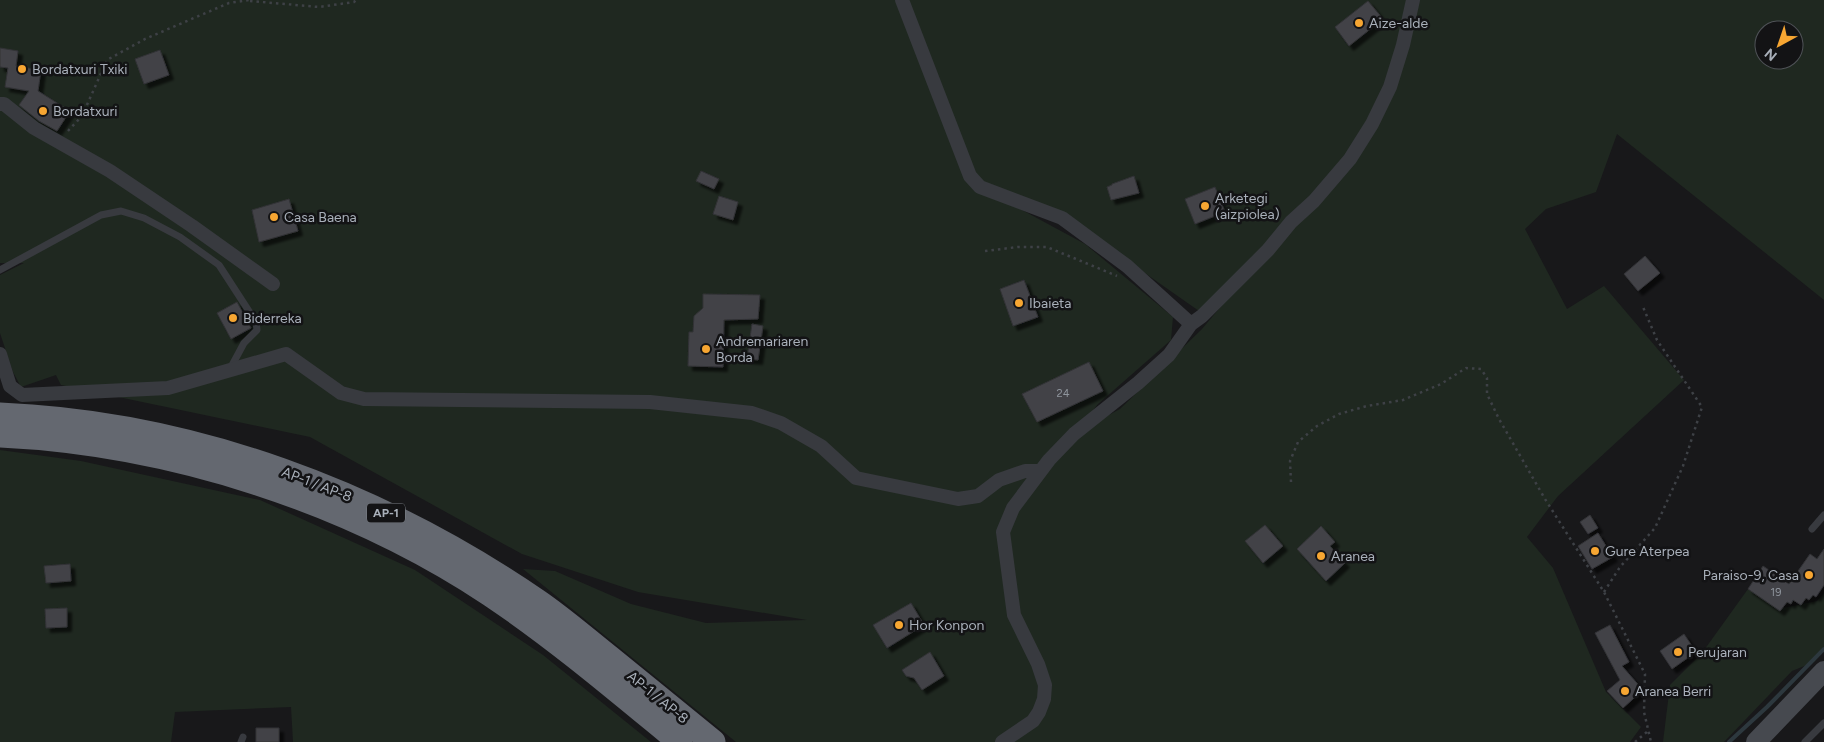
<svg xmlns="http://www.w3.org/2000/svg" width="1824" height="742" viewBox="0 0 1824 742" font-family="Figtree,sans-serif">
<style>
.green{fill:#1f2820;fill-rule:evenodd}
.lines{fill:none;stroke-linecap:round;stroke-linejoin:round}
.stream{stroke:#2d383e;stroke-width:4}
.building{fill:#424347;stroke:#323236;filter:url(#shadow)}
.path{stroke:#3e4146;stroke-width:2.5;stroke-dasharray:2.5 4;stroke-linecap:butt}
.lane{stroke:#383a3f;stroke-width:7}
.street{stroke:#383a3f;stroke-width:14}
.secondary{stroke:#46494f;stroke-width:20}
.highway{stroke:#646870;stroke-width:25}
.poi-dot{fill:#f7a632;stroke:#131315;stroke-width:2}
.labels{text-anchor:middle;stroke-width:5;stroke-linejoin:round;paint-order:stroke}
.number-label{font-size:11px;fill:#8f959d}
.shield{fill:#131315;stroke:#7c8188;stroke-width:1}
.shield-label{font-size:12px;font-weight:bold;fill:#a9b0ba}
.poi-label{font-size:14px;fill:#a9b0ba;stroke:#131315;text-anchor:start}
.street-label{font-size:14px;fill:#a9b0ba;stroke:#131315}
</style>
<defs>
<filter id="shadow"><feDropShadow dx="4.5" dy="4.5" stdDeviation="1" flood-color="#0009"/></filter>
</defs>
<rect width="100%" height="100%" fill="#18181a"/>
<path class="green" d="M0 0H1824V300L1617 134 1596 192 1546 209 1525 229 1567 309 1604 286 1684 380 1558 496 1527 537 1553 568 1606 692 1641 727 1630 742H736L523 569 555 571 631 604 706 623 807 620 638 592 522 554 310 437 61 385 56 375 21 387 13 372 0 333V275L24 263H0ZM1764 30H1794V60H1764ZM983 189 1095 238 1199 311 1287 228 1202 329 1120 409 1075 433 1098 404 1171 340 1173 317 1085 244Z
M0 450 81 461 260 500 415 570 543 655 651 742H293L291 707 175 712 171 742H0Z
M1748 589 1778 609 1817 601 1824 593V651L1814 662 1792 671 1724 742H1663L1670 685 1702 653Z"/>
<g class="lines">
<path class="stream" d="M1729 742 1767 707 1824 649"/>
</g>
<path class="building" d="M1368 1 1383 19 1349 46 1335 27Z
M0 48 18 51 16 66 41 70 38 91 70 111 57 131 39 121 19 105 29 91 5 87 8 68 0 67Z
M160 50 169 75 144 84 135 59Z
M701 171 719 179 714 189 696 181Z
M1134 176 1139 193 1111 200 1107 187 1112 185V184Z
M1215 187 1225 212 1195 224 1185 199Z
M719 196 738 202 733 220 713 214Z
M289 199 298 231 259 242 252 210Z
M1645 256 1660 273 1638 291 1624 274Z
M1024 280 1038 317 1013 326 1000 289Z
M703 294 760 295 758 319 724 320 723 367 688 366 689 332H693L694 316 703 308Z
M237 302 251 328 231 339 217 313Z
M752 324 763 326 758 360 747 359Z
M1089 362 1103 391 1037 422 1022 394Z
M1590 515 1598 528 1588 534 1580 522Z
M1265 525 1283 546 1263 563 1245 541Z
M1321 526 1335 542 1330 546 1345 563 1326 581 1297 549Z
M1598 533 1613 557 1592 569 1578 546Z
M1824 549V585L1816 597 1813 595 1809 600 1806 598 1801 605 1793 600 1791 604 1787 602 1780 611 1748 589 1763 566 1789 584 1810 554 1817 559Z
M70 564 71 581 46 583 44 566Z
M911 603 924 625 887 648 873 625Z
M67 608V627L46 628 45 609Z
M1610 625 1629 662 1622 666 1643 690 1623 708 1607 691 1620 680 1595 633Z
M1684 634 1696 652 1672 669 1660 651Z
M930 652 944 676 922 690 914 678 906 676 902 670Z
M256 728H279V742H256Z"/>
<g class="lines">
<path class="path" d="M250 1 319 7 354 2 356 0
M68 131 82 116 107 60 145 39 229 3 249 0
M985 251 1018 247H1047L1117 276
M1291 482 1290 461 1298 442 1317 426 1339 414 1367 406 1403 400 1441 384 1466 368 1481 369 1487 378V394L1499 419 1545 499 1604 592 1645 674 1644 712 1651 742
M1604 592 1620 567 1655 528 1683 466 1702 407 1657 340 1643 307
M1635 742 1648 731"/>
<path class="lane" d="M0 270 101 215 121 211 144 218 180 237 219 265 256 322 257 330 244 343 230 369
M1812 529 1824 515
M241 742 243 737
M1805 742 1824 723"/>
<path class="street" d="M902 0 970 176 980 187 1062 218 1127 266 1191 324
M0 104H4L34 128 110 171 192 226 273 284
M0 354 10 386 22 395 168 388 286 354 341 393 364 399 650 402 752 413 781 423 821 446 856 478 958 499 978 496 999 480 1025 471H1040
M1002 742 1033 721 1039 712 1044 699 1045 685 1038 664 1014 615 1003 532 1013 508 1049 460 1074 434 1138 383 1169 355 1191 324 1202 316 1268 250 1291 222 1314 201 1350 159 1372 124 1390 87 1403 45 1413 0"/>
<path class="secondary" d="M1756 742 1824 671"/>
<path class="highway" d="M0 415C193 423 379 493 537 601 562 618 586 639 610 658 644 686 679 714 713 742
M0 435C170 443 348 500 490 594 557 639 618 691 680 742"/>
</g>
<g class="poi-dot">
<circle cx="1359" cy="23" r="5"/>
<circle cx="22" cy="69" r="5"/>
<circle cx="43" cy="111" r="5"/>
<circle cx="1205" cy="206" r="5"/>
<circle cx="274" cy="217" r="5"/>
<circle cx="1019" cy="303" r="5"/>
<circle cx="233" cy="318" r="5"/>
<circle cx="706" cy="349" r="5"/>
<circle cx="1595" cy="551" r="5"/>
<circle cx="1321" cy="556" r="5"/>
<circle cx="1809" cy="575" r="5"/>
<circle cx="899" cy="625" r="5"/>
<circle cx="1678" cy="652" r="5"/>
<circle cx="1625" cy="691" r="5"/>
</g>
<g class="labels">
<g class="number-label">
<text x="1063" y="397">24</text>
<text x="1776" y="596">19</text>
</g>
<rect class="shield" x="367" y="503.5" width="38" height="19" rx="4"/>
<g class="shield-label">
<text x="386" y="517">AP-1</text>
</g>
<g class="poi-label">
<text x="1369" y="28">Aize-alde</text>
<text x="32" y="74">Bordatxuri Txiki</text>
<text x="53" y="116">Bordatxuri</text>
<text x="1215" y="203">Arketegi<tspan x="1215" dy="16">(aizpiolea)</tspan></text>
<text x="284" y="222">Casa Baena</text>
<text x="1029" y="308">Ibaieta</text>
<text x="243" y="323">Biderreka</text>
<text x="716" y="346">Andremariaren<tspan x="716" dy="16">Borda</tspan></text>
<text x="1605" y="556">Gure Aterpea</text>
<text x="1331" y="561">Aranea</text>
<text x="1799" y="580" text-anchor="end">Paraiso-9, Casa</text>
<text x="909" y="630">Hor Konpon</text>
<text x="1688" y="657">Perujaran</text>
<text x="1635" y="696">Aranea Berri</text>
</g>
<g class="street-label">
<text transform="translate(317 484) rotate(21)" y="5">AP-1 / AP-8</text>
<text transform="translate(658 697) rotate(39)" y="5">AP-1 / AP-8</text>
</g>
</g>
<g transform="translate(1779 45) rotate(220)"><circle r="24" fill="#131315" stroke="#4f5257"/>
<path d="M0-4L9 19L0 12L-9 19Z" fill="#f7a632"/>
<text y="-8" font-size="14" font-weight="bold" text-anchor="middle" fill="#a9b0ba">N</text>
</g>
</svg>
